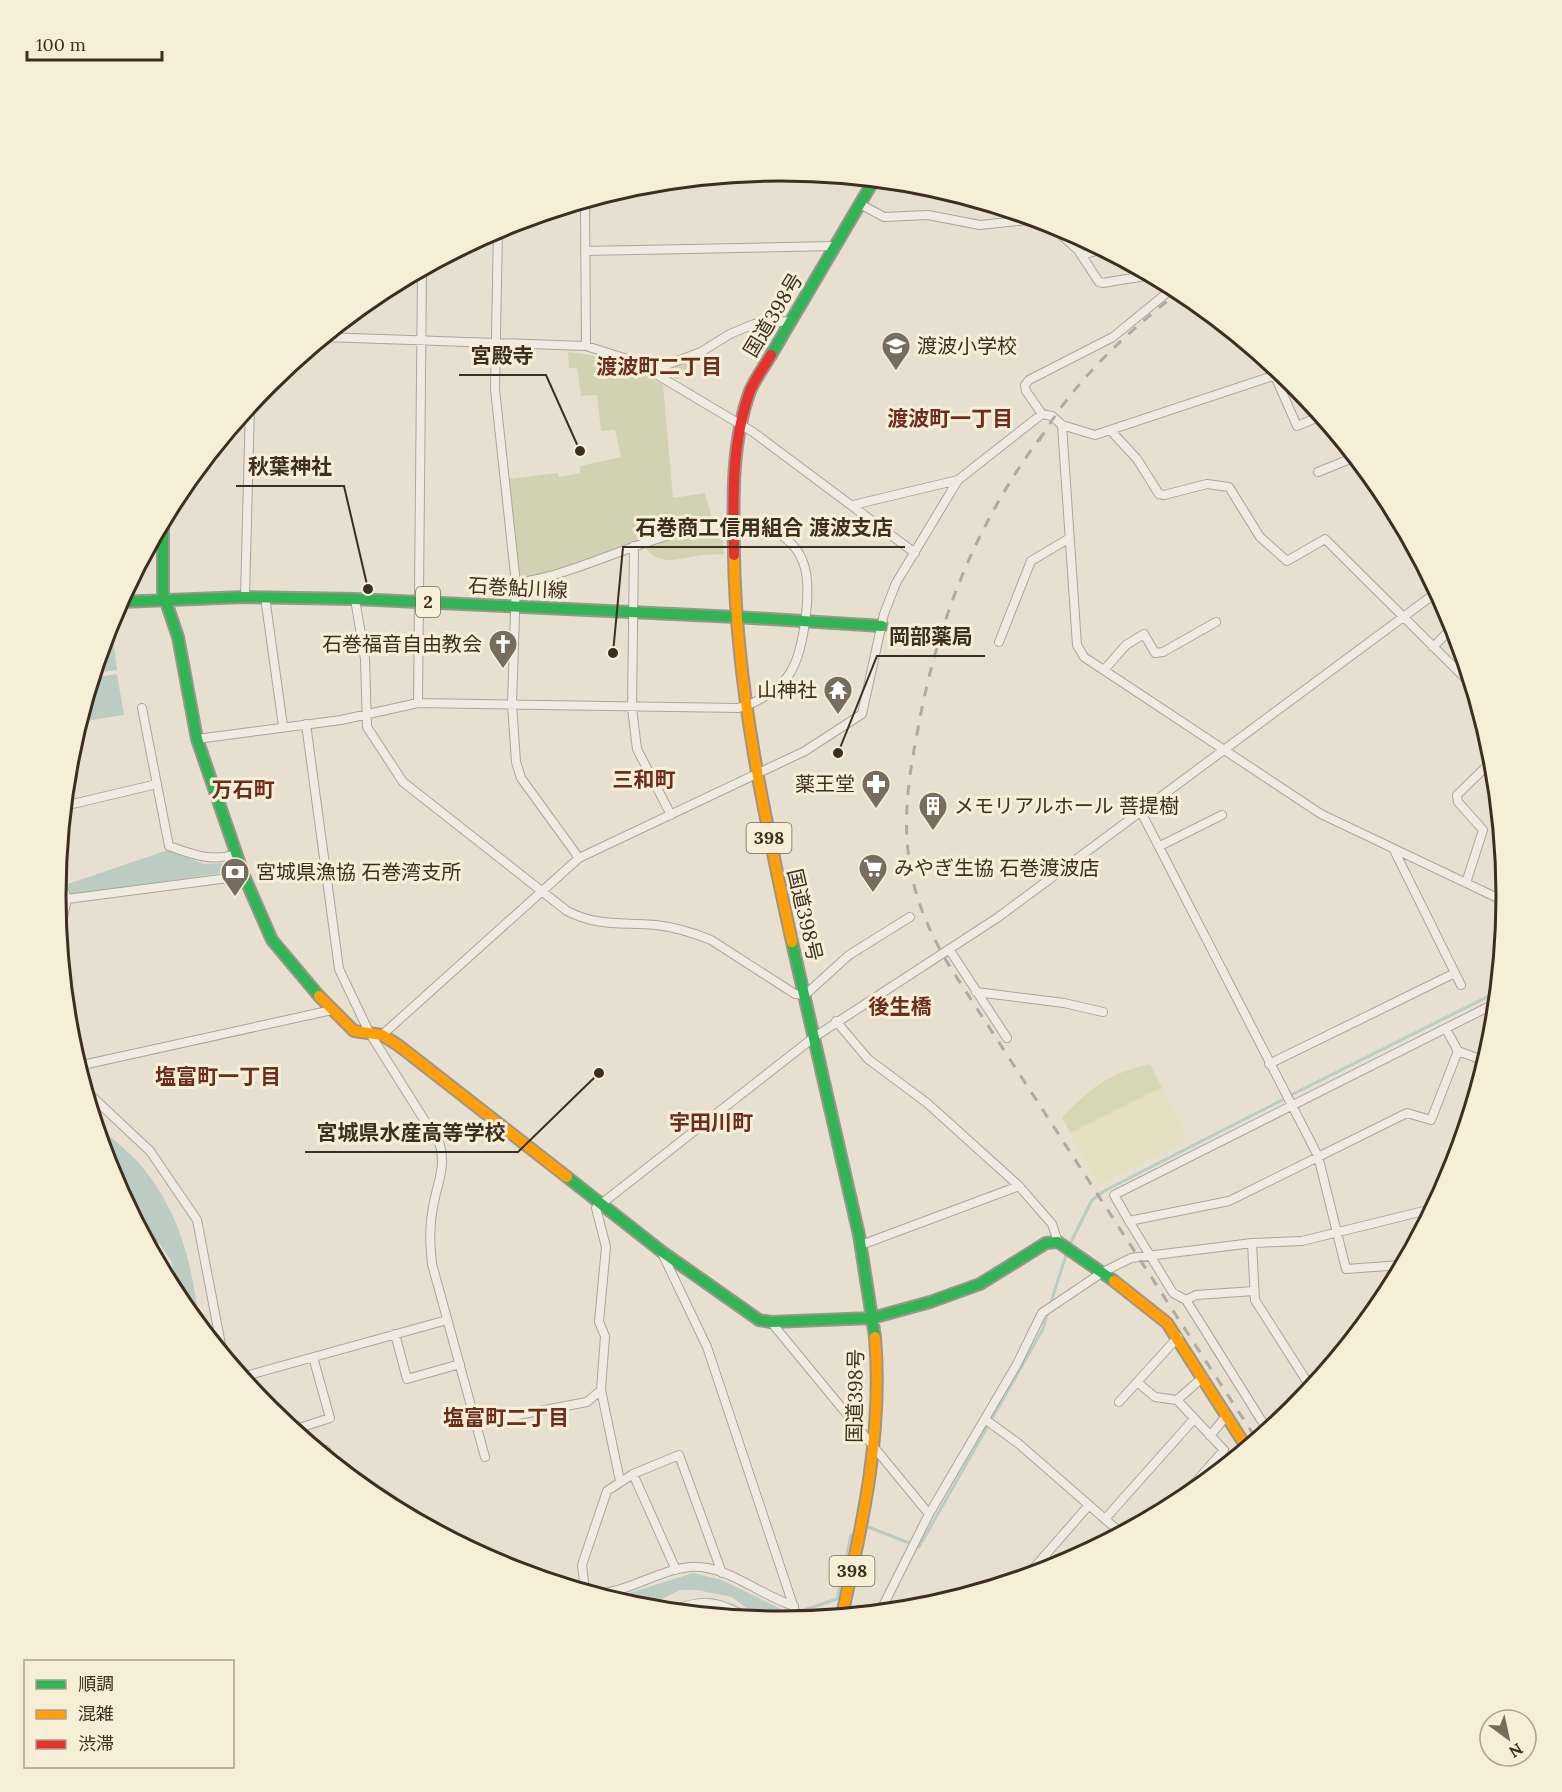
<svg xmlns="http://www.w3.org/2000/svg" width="1562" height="1792" viewBox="0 0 1562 1792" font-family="Lora,'Noto Sans JP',serif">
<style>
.farmland{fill:#e6dfc2}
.green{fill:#d6d7b3}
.cemetery{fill:#d1d1b3}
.water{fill:#bcccc2}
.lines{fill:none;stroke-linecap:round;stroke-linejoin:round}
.stream{stroke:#bcccc2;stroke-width:3}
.street-casing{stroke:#ada599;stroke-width:10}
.fast-casing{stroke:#9c958a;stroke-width:14}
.slow-casing{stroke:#9c958a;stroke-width:14}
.jam-casing{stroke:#9c958a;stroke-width:14}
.street{stroke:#efebe3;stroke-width:8}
.fast{stroke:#30b455;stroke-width:10}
.slow{stroke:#ff9f0a;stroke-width:10}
.jam{stroke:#e5322d;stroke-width:10}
.rail{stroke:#afaaa2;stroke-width:3;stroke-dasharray:10 10;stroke-linecap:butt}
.labels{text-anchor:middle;stroke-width:6;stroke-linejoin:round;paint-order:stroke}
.shield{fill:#f7eed8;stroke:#756857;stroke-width:1.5}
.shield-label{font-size:18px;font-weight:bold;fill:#3d2e20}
.street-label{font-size:20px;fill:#3d2e20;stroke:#f7eed8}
.poi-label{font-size:20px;fill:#3d2e20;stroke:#f7eed8;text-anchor:start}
.neighbourhood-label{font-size:21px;font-weight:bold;fill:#6b2e1e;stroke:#f7eed8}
.rim{fill:none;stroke:#3d2e20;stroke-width:3}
.leader{fill:none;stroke:#3d2e20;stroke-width:2}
.callout-dot{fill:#3d2e20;stroke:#f7eed8;stroke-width:2}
.callout-label{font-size:21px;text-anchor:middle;font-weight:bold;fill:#3d2e20;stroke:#f7eed8;stroke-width:6;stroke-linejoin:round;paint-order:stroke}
</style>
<rect width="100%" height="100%" fill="#e7e0d1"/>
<path class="farmland" d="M1162 1087 1189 1139 1099 1186 1070 1133Z"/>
<path class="green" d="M1150 1064 1162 1087 1070 1133 1062 1117C1094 1086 1105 1075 1150 1064Z"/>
<path class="cemetery" d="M568 352C604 355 632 367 663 385L673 498 705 493 713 523 520 580 509 479 558 473 559 477 580 473V466L621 457 615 430 601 431 597 395 581 396 577 368H569Z
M691 359 692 370 677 379 661 369Z
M722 529 724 554C713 555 701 554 690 557 672 561 657 564 644 546Z"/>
<path class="water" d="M114 645 117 670 94 673 102 647Z
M117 674 124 715 79 722 93 678Z
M168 850 204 864 227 863 229 872 71 895 68 884Z
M96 1124C111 1138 130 1152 143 1168 182 1216 192 1267 200 1326L178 1299 172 1262 111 1173Z
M693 1573 722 1580 787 1612 788 1621 762 1620 732 1597 697 1590H680L644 1608 610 1599Z"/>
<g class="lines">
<path class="stream" d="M1289 1096 1497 992
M1069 1246 1092 1200 1104 1191 1284 1099
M1050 1305 1067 1252
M866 1526 919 1547 1043 1329 1048 1312
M801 1611 837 1599 851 1535"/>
<g class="street-casing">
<path id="street" d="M585 201 586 346
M860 204 884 217 928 215 980 225 1028 220 1048 223 1078 250 1099 282 1103 283 1150 275
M498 229 495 389 516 584 512 704 516 762 521 778 579 858
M585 251 835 246
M1082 255 1103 249
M1132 265 1135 278
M324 337 586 346 634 361 753 432 915 553
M650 371 701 352 730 334 754 324 790 321
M1275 376 1297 426 1321 416
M1042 414 1026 391 1025 385 1029 380 1113 337 1168 292 1171 286
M1062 425 1095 435 1282 373
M1110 430 1137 459 1159 494 1164 495 1207 484 1229 487 1260 537 1287 561 1325 539 1472 685
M1318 472 1355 457
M853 505 958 480 1042 414 1052 416 1062 425 1077 645 1084 657 1321 814 1506 902
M634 546 632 708 637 749 671 815
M245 597 250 404
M265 597 283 726
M355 599 365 659 367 727 403 782 567 911C598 927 622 922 656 925 674 927 694 933 711 940L795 994 805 995 849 955 910 917
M999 642 1031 561 1068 539
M1433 647 1454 626
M1104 670 1126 645 1144 634 1155 653 1163 652 1216 622
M418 703 422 269
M142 708 169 846C194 855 211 862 237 854
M306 724 339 969 369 1032 440 1145C446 1168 437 1184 433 1207 429 1227 430 1244 432 1264L485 1457
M197 739 341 720 418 703 738 708C756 704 780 689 790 673 804 651 813 586 803 562 797 544 777 529 759 526 691 516 623 554 560 573 546 578 530 580 516 584
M64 806 157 784
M1141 812 1318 1156 1346 1269 1402 1265
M1160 846 1222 815
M1394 850 1461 985
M58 872 67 899 59 936
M1466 883 1483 830 1458 802 1457 795 1493 760
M67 899 244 876
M949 949 1007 1038
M976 992 1064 1003 1103 1012
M836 1021 868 1059 927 1103 1019 1186 1052 1224 1058 1242
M1446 1029 1458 1051 1485 1061
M382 1035 579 858 805 751 862 714 884 614 896 583 958 480
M1458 1051 1431 1120 1407 1113 1229 1201 1129 1221 1114 1195 1496 1003
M1269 1064 1455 973
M78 1066 332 1010
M85 1090 150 1151 197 1220 223 1355
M134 1216 153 1243 158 1261
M1129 1221 1173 1293 1186 1300 1268 1431
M1252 1243 1255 1300 1311 1388
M861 1245 1019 1186
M662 1253 707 1347 798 1620
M1186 1300 1196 1295 1254 1291
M771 1322 929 1514
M395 1334 407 1379 460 1364
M242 1377 447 1320
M1137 1382 1155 1397 1177 1400 1224 1450 1178 1502
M1177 1400 1202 1378
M1119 1402 1178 1337
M986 1420 1019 1444 1121 1533
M476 1423 587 1402 601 1390
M293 1430 330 1418 313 1357
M1210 1436 1227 1415
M320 1451 326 1450
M633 1474 676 1570
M620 1481 601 1390 605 1336 599 1322 606 1247 596 1208 813 1038 997 918 1437 592
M1105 1519 1194 1419
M1044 1556 1056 1567
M1027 1576 1089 1505
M585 1591 582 1565 607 1491 633 1474 679 1455 722 1573
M596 1594C629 1592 658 1570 690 1567 726 1564 761 1596 794 1606
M885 1603 894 1610
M671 1611C705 1597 718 1602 749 1618
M880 1612 929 1514 1017 1364 1042 1313 1103 1272 1131 1258 1252 1243 1302 1241 1432 1209"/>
</g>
<g class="fast-casing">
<path id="fast" d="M771 355 874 180
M163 520V593L178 637 197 739 244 876 272 940 319 996
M119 602 245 597 355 599 736 617
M736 617 882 626
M792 942 859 1235 875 1337
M567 1177 661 1251 759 1320 771 1322 872 1318 930 1302 980 1284 1046 1243 1058 1242 1114 1281"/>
</g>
<g class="slow-casing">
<path id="slow" d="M734 555C736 686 764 814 792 942
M319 996 354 1031 382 1035 398 1045 567 1177
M1114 1281 1167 1323 1247 1448
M842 1615C863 1523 883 1432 875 1337"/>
</g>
<g class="jam-casing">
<path id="jam" d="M734 555C733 501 731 443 750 391 755 379 764 367 771 355"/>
</g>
<use href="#street" class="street"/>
<use href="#fast" class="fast"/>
<use href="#slow" class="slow"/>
<use href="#jam" class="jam"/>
<path class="rail" d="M1043 434C975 524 936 625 917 734 908 780 902 824 911 871 917 905 932 937 950 967L1257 1440
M1039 441C1074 381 1126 333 1180 291"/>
</g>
<defs>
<g id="school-pin" transform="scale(1.5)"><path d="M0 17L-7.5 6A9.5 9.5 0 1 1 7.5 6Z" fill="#786c5e" stroke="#f7eed8"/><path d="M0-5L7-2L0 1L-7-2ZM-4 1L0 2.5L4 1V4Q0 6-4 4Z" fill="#fff"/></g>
<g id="church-pin" transform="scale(1.5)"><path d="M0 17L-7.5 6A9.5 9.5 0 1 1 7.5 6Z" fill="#786c5e" stroke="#f7eed8"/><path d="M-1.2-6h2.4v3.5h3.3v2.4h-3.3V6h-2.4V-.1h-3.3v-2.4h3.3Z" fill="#fff"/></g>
<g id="temple-pin" transform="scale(1.5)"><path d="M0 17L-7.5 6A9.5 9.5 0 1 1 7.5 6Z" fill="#786c5e" stroke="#f7eed8"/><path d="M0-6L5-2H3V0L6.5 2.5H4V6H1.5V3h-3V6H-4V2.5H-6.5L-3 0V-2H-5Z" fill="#fff"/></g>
<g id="pharmacy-pin" transform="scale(1.5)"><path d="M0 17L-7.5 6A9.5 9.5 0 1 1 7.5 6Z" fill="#786c5e" stroke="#f7eed8"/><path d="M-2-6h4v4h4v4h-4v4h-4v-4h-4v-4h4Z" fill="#fff"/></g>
<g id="building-pin" transform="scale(1.5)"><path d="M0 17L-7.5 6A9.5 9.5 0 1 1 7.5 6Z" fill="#786c5e" stroke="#f7eed8"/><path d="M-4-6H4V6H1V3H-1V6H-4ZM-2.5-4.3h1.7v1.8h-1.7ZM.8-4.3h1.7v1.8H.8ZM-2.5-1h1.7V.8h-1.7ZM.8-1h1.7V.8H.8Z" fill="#fff"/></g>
<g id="supermarket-pin" transform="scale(1.5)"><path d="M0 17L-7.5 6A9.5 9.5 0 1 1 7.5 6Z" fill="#786c5e" stroke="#f7eed8"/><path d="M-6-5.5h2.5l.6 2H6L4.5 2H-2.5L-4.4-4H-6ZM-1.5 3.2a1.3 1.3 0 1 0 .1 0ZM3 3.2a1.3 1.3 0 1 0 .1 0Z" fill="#fff"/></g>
<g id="bank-pin" transform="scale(1.5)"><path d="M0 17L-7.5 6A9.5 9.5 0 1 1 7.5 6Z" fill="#786c5e" stroke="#f7eed8"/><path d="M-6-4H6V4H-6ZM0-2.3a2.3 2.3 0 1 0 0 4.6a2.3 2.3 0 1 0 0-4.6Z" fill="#fff"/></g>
</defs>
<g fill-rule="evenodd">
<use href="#school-pin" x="896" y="346"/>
<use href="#church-pin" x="503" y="644"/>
<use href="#temple-pin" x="838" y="690"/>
<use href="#pharmacy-pin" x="876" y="784"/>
<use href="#building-pin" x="933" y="806"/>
<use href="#supermarket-pin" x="873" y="868"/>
<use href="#bank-pin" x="235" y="872"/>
</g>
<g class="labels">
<g class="shield">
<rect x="416" y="587" width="24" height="30" rx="4.5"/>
<rect x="746.5" y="823" width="45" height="30" rx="4.5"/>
<rect x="829.5" y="1556" width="45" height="30" rx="4.5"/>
</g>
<g class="shield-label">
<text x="428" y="608">2</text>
<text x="769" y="844">398</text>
<text x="852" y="1577">398</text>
</g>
<g class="street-label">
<text transform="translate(773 315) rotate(-59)" y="7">国道398号</text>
<text transform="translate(518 588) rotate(3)" y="7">石巻鮎川線</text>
<text transform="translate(805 915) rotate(77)" y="7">国道398号</text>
<text transform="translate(855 1396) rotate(-89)" y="7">国道398号</text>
</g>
<g class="poi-label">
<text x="917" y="353">渡波小学校</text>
<text x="482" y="651" text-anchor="end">石巻福音自由教会</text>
<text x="817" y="697" text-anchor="end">山神社</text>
<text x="855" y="791" text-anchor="end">薬王堂</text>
<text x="954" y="813">メモリアルホール 菩提樹</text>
<text x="894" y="875">みやぎ生協 石巻渡波店</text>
<text x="256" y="879">宮城県漁協 石巻湾支所</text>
</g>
<g class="neighbourhood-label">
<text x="659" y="374">渡波町二丁目</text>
<text x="950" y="426">渡波町一丁目</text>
<text x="644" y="787">三和町</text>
<text x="243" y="797">万石町</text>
<text x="900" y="1014">後生橋</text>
<text x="218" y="1084">塩富町一丁目</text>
<text x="711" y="1130">宇田川町</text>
<text x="506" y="1425">塩富町二丁目</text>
</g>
</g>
<path d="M0 0H1562V1792H0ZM66 896a715 715 0 1 1 1430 0a715 715 0 1 1-1430 0Z" fill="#f7eed8" fill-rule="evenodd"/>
<path class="rim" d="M66 896a715 715 0 1 1 1430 0a715 715 0 1 1-1430 0Z"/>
<path class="leader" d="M580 451L546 375H459M368 589L344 486H236M613 653L623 547H905M838 753L877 656H985M599 1073L518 1152H305"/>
<g class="callout-dot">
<circle cx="580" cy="451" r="6"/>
<circle cx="368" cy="589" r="6"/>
<circle cx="613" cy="653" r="6"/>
<circle cx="838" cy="753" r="6"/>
<circle cx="599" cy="1073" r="6"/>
</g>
<g class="callout-label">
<text x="502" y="363">宮殿寺</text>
<text x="290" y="474">秋葉神社</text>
<text x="764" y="535">石巻商工信用組合 渡波支店</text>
<text x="931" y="644">岡部薬局</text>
<text x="411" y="1140">宮城県水産高等学校</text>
</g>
<rect x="24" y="1660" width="210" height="108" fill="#f7eed8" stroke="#ada18e" stroke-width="1.5"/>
<rect x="36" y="1680" width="30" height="9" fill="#30b455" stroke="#ada18e" stroke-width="1.5"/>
<text x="78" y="1690" font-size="18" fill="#3d2e20">順調</text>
<rect x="36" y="1710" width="30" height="9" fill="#ff9f0a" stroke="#ada18e" stroke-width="1.5"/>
<text x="78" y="1720" font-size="18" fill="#3d2e20">混雑</text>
<rect x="36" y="1740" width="30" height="9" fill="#e5322d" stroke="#ada18e" stroke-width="1.5"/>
<text x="78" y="1750" font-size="18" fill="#3d2e20">渋滞</text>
<g transform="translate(1508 1738) rotate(147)"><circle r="28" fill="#f7eed8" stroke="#ada18e" stroke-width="1.5"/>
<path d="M0-4.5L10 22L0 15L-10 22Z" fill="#786c5e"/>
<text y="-9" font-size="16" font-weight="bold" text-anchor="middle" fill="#3d2e20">N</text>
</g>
<path d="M27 51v9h135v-9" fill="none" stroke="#3d2e20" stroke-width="3"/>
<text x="36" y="51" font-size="18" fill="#3d2e20" stroke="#f7eed8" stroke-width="4.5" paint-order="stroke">100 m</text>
</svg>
